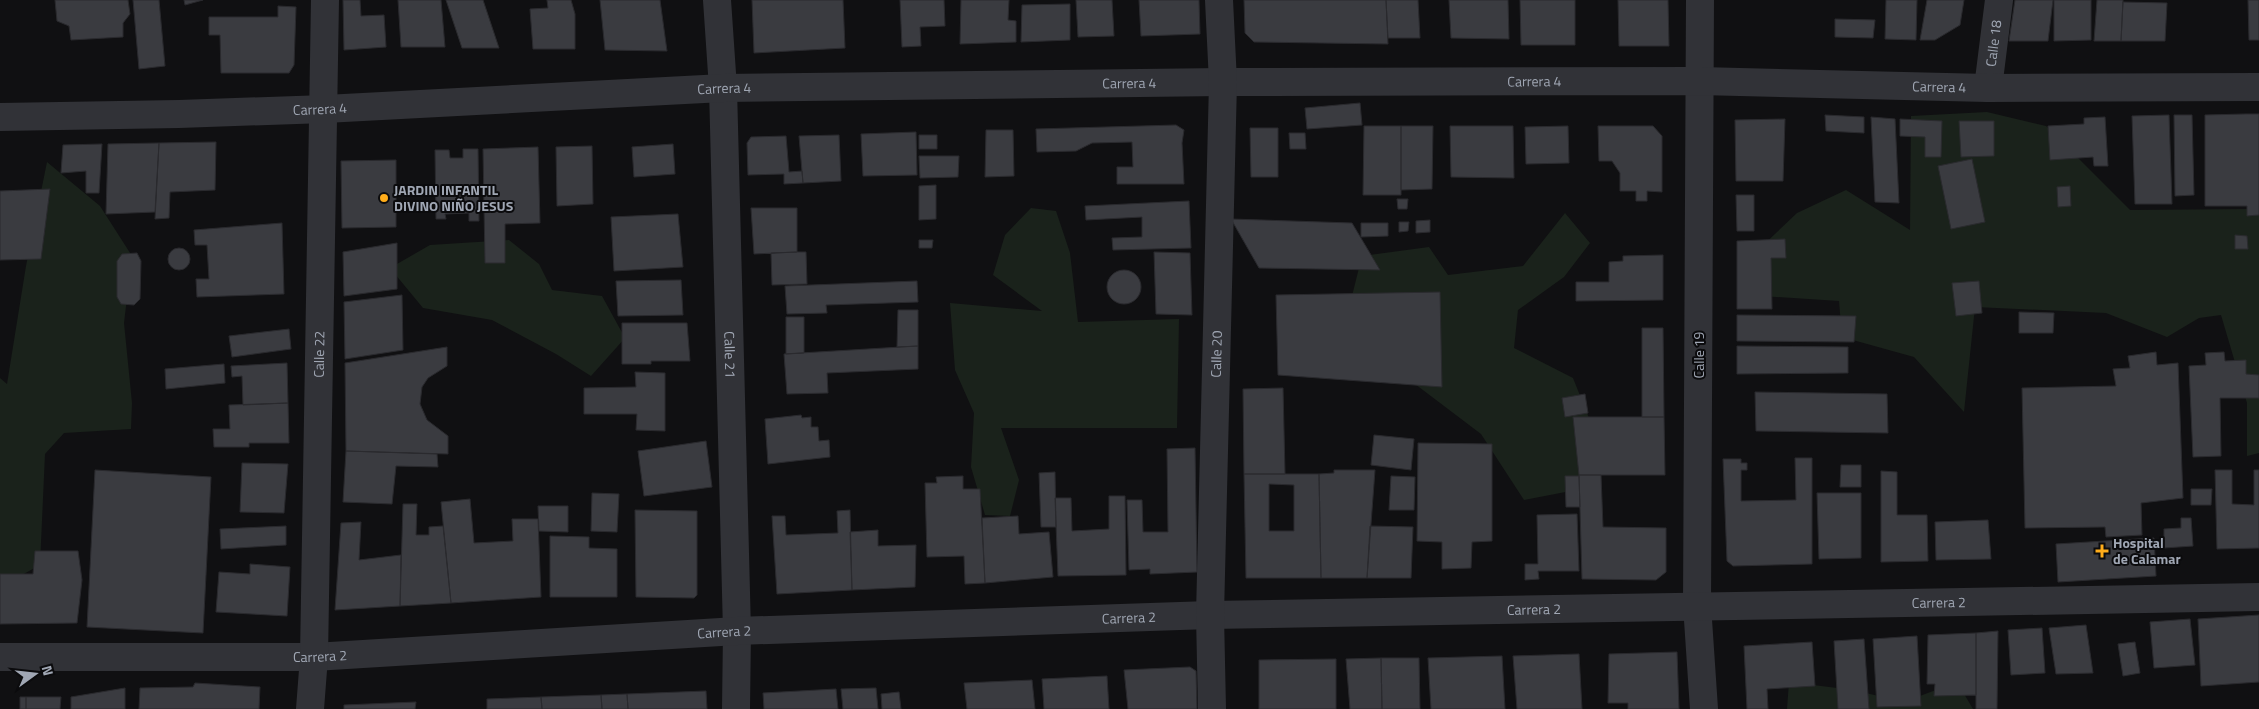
<svg xmlns="http://www.w3.org/2000/svg" width="2259" height="709" viewBox="0 0 2259 709" font-family="'Titillium Web',sans-serif">
<style>
.green{fill:#1a221b}
.building{fill:#3a3b40;stroke:#2a2a2e;fill-rule:evenodd}
.lines{fill:none;stroke-linecap:round;stroke-linejoin:round}
.minor{stroke:#313237;stroke-width:28}
.poi-dot{fill:#ffad1b;stroke:#0b0b0d;stroke-width:2}
.labels{text-anchor:middle;stroke-width:4;stroke-linejoin:round;paint-order:stroke}
.street-label{font-size:14px;fill:#a0a7b4;stroke:#0b0b0d}
.poi-label{font-size:14px;font-weight:bold;fill:#a0a7b4;stroke:#0b0b0d;text-anchor:start}
</style>
<rect width="100%" height="100%" fill="#101012"/>
<path class="green" d="M1987 112 2046 126 2130 210 2256 209 2259 207V453L2247 456V403L2221 315 2199 318 2167 337 2106 313 1975 307 1964 412 1914 357 1842 337 1839 301 1761 296 1758 250 1797 213 1846 190 1910 230 1911 116Z
M47 162 100 206 132 256 124 323 132 403 131 429 64 433 45 454 40 565 0 587V378L7 384 26 266Z
M1031 208 1056 211 1070 253 1078 322 1179 319 1177 428H1001L1019 480 1010 516 985 515 971 467 974 413 955 370 950 303 1042 311 993 275 1005 235Z
M1565 213 1590 243 1564 277 1518 310 1514 348 1573 378 1591 423 1581 489 1524 500 1481 434 1411 381 1351 300 1362 256 1429 247 1448 275 1523 266Z
M509 240 539 264 552 290 602 296 625 338 591 376 556 354 492 320 423 308 390 268 430 245Z
M1789 682 1853 690 1904 702 1957 682 1973 709H1787Z"/>
<path class="building" d="M55 0H128L130 14 123 23V37L71 40 69 26 57 21Z
M133 0H159L165 66 139 69Z
M184 0H203L185 5Z
M343 0H360L361 16 384 15 386 47 344 50Z
M398 0H441L445 47H401Z
M446 0H483L499 48H462Z
M547 0H571L575 14V49H533L530 9 548 8Z
M600 0H660L667 51 605 50Z
M752 0H843L845 48 754 53Z
M900 0H944L945 26 920 27 921 46 902 47Z
M961 0H1009L1008 20 1016 21V42L960 44Z
M1076 0H1112L1114 36 1078 37Z
M1139 0H1199L1200 34 1141 36Z
M1244 0H1386L1388 44 1254 42 1245 33Z
M1386 0H1418L1420 38H1388Z
M1449 0H1508L1509 39 1451 38Z
M1520 0H1575V45H1521Z
M1618 0H1668L1669 46H1619Z
M1886 0H1917L1916 40 1885 39Z
M1927 0H1964L1960 25 1935 40H1920Z
M2015 0H2053L2048 41H2009Z
M2054 0H2091V40L2054 41Z
M2097 0H2123L2121 41H2094Z
M2248 0H2259V40H2249Z
M2123 2 2167 3 2165 41H2121Z
M1070 4V40L1021 42 1022 5Z
M278 6 296 7 294 65 289 73H221L220 35H209V17H278Z
M1835 19 1875 20 1873 38 1835 37Z
M1360 103 1362 125 1307 129 1305 108Z
M2245 114H2259V215L2247 216V206H2205V115Z
M1825 115 1864 117V133L1826 131Z
M2169 115 2172 204H2135L2132 116Z
M2174 115H2192L2194 195 2175 196Z
M1871 117 1895 119 1899 203 1875 202Z
M2105 117 2108 166H2094L2093 157 2050 160 2048 126 2084 124V118Z
M1785 119 1783 181H1736L1735 120Z
M1900 119 1942 121 1941 157H1925V137L1900 136Z
M1959 121H1994V156L1961 157Z
M1176 125 1184 130 1182 143 1184 184H1117V167H1133L1132 142 1092 143 1076 151 1037 152 1036 129Z
M1364 126H1401V195H1363Z
M1401 126H1433L1432 189 1401 190Z
M1450 126H1513L1514 178 1451 177Z
M1568 126 1569 163 1526 164 1525 127Z
M1598 126H1653L1662 136V192L1647 191V201H1636V191H1620V173L1612 161H1599Z
M1250 128H1278V177H1251Z
M986 130H1013L1014 176 985 177Z
M916 132 917 175 863 176 861 134Z
M1289 133H1305L1306 149H1290Z
M839 135 841 181 803 183 799 136Z
M919 135H937V149H919Z
M786 136 789 172 802 171 803 183 784 184V174L748 175 747 143 751 137Z
M216 142 215 190 170 192 169 218 155 219 159 143Z
M159 143 155 212 106 214 108 144Z
M102 144 99 193H86V171L61 173 63 145Z
M673 144 675 174 634 177 632 147Z
M592 146 593 204 557 206 556 147Z
M538 147 540 223 505 224V263H485L483 149Z
M463 149H478L479 221H469V213L445 214 446 219H436L435 150H449L450 158H463Z
M919 156H959L958 177 920 178Z
M1972 159 1985 222 1951 229 1938 166Z
M396 160V227L342 228 341 161Z
M936 185V219L919 220V186Z
M2070 186 2071 206 2058 207 2057 187Z
M50 189 41 259 0 260V191Z
M1736 195H1754V231H1737Z
M1397 199H1408L1407 209H1398Z
M1189 201 1191 248 1113 250 1112 238 1142 237V217L1086 220 1085 206Z
M751 208H797V252L754 254Z
M678 214 683 267 614 271 611 217Z
M1231 219 1352 223 1380 270 1259 268Z
M1430 220V232L1416 233V221Z
M1399 222H1409L1408 231 1399 232Z
M282 223 284 294 197 297 196 279H209L207 245H195L194 230Z
M1361 223H1388V236L1361 237Z
M2235 235 2247 236 2248 249H2235Z
M1785 239 1786 258H1771L1772 309H1737V241Z
M919 240H933L932 248H919Z
M397 243V289L344 296 343 252Z
M168 259a11 11 0 1 1 22 0a11 11 0 1 1-22 0Z
M797 252H806L807 284 772 285 771 253Z
M1154 252 1190 253 1192 315 1156 314Z
M137 253 141 261 140 299 134 305 121 304 117 297V261L122 254Z
M1663 255V300L1576 301V282H1609V262L1623 261V256Z
M1107 287a17 17 0 1 1 34 0a17 17 0 1 1-34 0Z
M681 280 683 315 618 316 616 281Z
M917 281 918 302 826 305 827 313 787 314 785 286Z
M1979 281 1982 313 1956 316 1952 283Z
M1440 292 1442 387 1278 375 1276 295Z
M402 295 403 350 345 359 344 302Z
M898 310H918V346L897 347Z
M2019 312 2054 313 2053 333H2019Z
M1737 315 1856 316 1854 342 1737 341Z
M786 317H804V353L786 354Z
M622 323H687L690 361H651V364H622Z
M1642 328H1663L1664 417H1642Z
M289 329 291 349 232 357 229 336Z
M918 346V369L827 373 828 393 787 394 784 354Z
M1737 346 1848 347V373L1737 374Z
M447 347V366L428 378 422 387 420 404 427 420 448 436V454L346 451 345 363Z
M2156 352 2157 365 2178 363 2183 498 2141 503 2142 535 2106 537 2105 527 2025 528 2022 388 2116 386 2113 369 2130 368 2128 356Z
M2224 352 2225 361 2246 360V374L2259 375V398H2220L2221 456 2193 457 2189 366 2206 365 2205 353Z
M287 363 288 403 243 405 242 376 232 377 231 366Z
M224 364 225 383 166 389 165 369Z
M635 372 665 373V431L636 430 637 414H584V388L636 387Z
M1283 388 1285 474H1244L1243 389Z
M1755 392 1887 394 1888 433 1756 431Z
M1585 394 1588 413 1565 417 1562 398Z
M288 403 289 443H249V447H214L213 429H230L229 405Z
M801 415 802 418 811 417V427H818L819 441 829 440 830 457 768 464 765 419Z
M1573 417H1664L1665 475H1579Z
M1374 435 1414 439 1411 470 1371 465Z
M706 441 712 487 644 496 638 451Z
M1418 443 1492 444V541L1472 542 1471 568 1442 569V542L1417 541Z
M1195 448 1197 572 1150 574V569L1129 570 1127 500H1142L1143 532H1168L1167 449Z
M346 451 437 454 438 467 396 466 392 504 343 502Z
M1795 458H1812V564L1733 566 1727 561 1723 459H1741V463H1747V470H1741V501L1796 500Z
M242 463 288 464 284 513 240 512Z
M1841 465H1861V487H1840Z
M95 470 211 477 203 633 87 627Z
M1334 470H1375L1367 578H1321L1319 474 1334 473Z
M2215 470H2232V504L2254 505V470H2259V548L2217 549Z
M1881 471 1897 472V515H1927L1928 561 1881 562Z
M1055 472 1056 527H1041L1039 473Z
M1244 474H1319L1321 578H1246ZM1269 484 1294 485V531H1269Z
M1579 475H1601L1603 527 1666 528V572L1656 580 1582 579Z
M963 476V489H980L985 583 965 584 964 556 927 557 925 483H937L936 477Z
M1391 476 1415 477 1414 510H1389Z
M1565 476H1579L1580 507H1566Z
M2191 489H2212L2211 505H2191Z
M592 493 619 494 617 532 591 531Z
M1817 493H1861V558L1819 559Z
M1109 496H1125L1126 575 1058 576 1055 498H1071L1072 531 1109 529Z
M470 499 474 543 513 541 512 519H538L541 597 451 603 441 502Z
M403 504H417L416 535H429V527L443 526 451 603 400 606Z
M538 506H568V532L539 531Z
M635 510 697 511V595L694 598 636 597Z
M850 510 852 590 777 594 772 516H785L786 535 838 533 837 511Z
M1577 514 1579 571H1538L1539 579 1525 580V564H1538L1537 515Z
M1018 516 1019 534 1049 532 1053 577 985 583 982 518Z
M2181 518H2191L2193 546 2164 548V529L2181 528Z
M1988 520 1991 559 1936 560 1935 522Z
M361 522 359 560 401 555 400 606 335 610 341 523Z
M286 526V545L221 549 220 529Z
M1370 526 1413 527 1411 578H1367Z
M878 530V546L916 545 915 587 852 590 850 532Z
M550 536 589 537V548L617 549V597H550Z
M2154 538 2156 576 2058 582 2056 544Z
M35 551H78L82 580 77 623 0 624V574H33Z
M250 564 290 567 287 616 216 612 219 572 250 574Z
M2259 615V682L2201 686 2198 619Z
M2190 619 2195 665 2154 668 2150 622Z
M2086 625 2093 673 2056 674 2049 628Z
M2042 628 2045 673 2011 675 2008 630Z
M1998 631 1997 709H1976V633Z
M1976 633V695L1934 696 1935 684H1927L1928 635Z
M1917 636 1921 706 1877 707 1873 639Z
M1864 639 1869 709H1838L1834 641Z
M1812 642 1815 686 1767 689 1768 709H1747L1744 646Z
M2135 642 2140 673 2123 676 2118 644Z
M1677 652 1679 709H1628V703H1608L1609 654Z
M1579 654 1582 709H1517L1513 656Z
M1502 656 1505 709H1431L1428 658Z
M1381 658H1419L1420 709H1382Z
M1381 658 1382 709H1350L1346 659Z
M1336 659V709H1259V660Z
M1190 667 1196 671 1197 709H1128L1124 670Z
M1107 676 1109 709H1044L1042 679Z
M1032 680 1035 709H967L964 683Z
M195 683 260 687 259 709H139L140 688 193 687Z
M125 688V709H71V697Z
M876 688 878 709H843L841 689Z
M836 689 838 709H764L763 693Z
M706 691 707 709H628L627 694Z
M899 692 901 709H882L881 694Z
M627 694 628 709H602L601 695Z
M601 695 602 709H542L541 697Z
M20 697H26V709H20Z
M26 697H61L60 709H26Z
M541 697 542 709H487V699Z
M416 702 415 709H344V705Z"/>
<g class="lines">
<g class="minor">
<path id="s1" d="M717 0 723 88 737 631 736 709"/>
<path d="M1700 0 1697 605 1704 709"/>
<path id="s2" d="M1988 88 1999 0"/>
<path id="s3" d="M0 117 179 114 325 109 723 88 1223 82 1700 81 1988 88 2259 87"/>
<path id="s4" d="M0 657H314L737 631 1210 615 2259 597"/>
<path id="s5" d="M310 709 314 657 325 0"/>
<path id="s6" d="M1212 709 1210 615 1223 82 1219 0"/>
</g>
</g>
<g class="poi-dot">
<circle cx="384" cy="198" r="5"/>
<path d="M2099.5 543.5h5v5h5v5h-5v5h-5v-5h-5v-5h5z"/>
</g>
<g class="labels">
<g class="street-label">
<text dy="5" stroke="none"><textPath href="#s2" startOffset="45">Calle 18</textPath></text>
<text dy="5" stroke="none"><textPath href="#s3" startOffset="1535">Carrera 4</textPath></text>
<text dy="5" stroke="none"><textPath href="#s3" startOffset="1130">Carrera 4</textPath></text>
<text dy="5" stroke="none"><textPath href="#s3" startOffset="1940">Carrera 4</textPath></text>
<text dy="5" stroke="none"><textPath href="#s3" startOffset="725">Carrera 4</textPath></text>
<text dy="5" stroke="none"><textPath href="#s3" startOffset="320">Carrera 4</textPath></text>
<text dy="5" stroke="none"><textPath href="#s1" startOffset="355">Calle 21</textPath></text>
<text dy="5" stroke="none"><textPath href="#s6" startOffset="355">Calle 20</textPath></text>
<text dy="5" stroke="none"><textPath href="#s5" startOffset="355">Calle 22</textPath></text>
<text transform="translate(1699 355) rotate(-90)" y="5">Calle 19</text>
<text dy="5" stroke="none"><textPath href="#s4" startOffset="1940">Carrera 2</textPath></text>
<text dy="5" stroke="none"><textPath href="#s4" startOffset="1535">Carrera 2</textPath></text>
<text dy="5" stroke="none"><textPath href="#s4" startOffset="1130">Carrera 2</textPath></text>
<text dy="5" stroke="none"><textPath href="#s4" startOffset="725">Carrera 2</textPath></text>
<text dy="5" stroke="none"><textPath href="#s4" startOffset="320">Carrera 2</textPath></text>
</g>
<g class="poi-label">
<text x="394" y="195">JARDIN INFANTIL<tspan x="394" dy="16">DIVINO NIÑO JESUS</tspan></text>
<text x="2113" y="548">Hospital<tspan x="2113" dy="16">de Calamar</tspan></text>
</g>
</g>
<g transform="translate(35 674) rotate(75)" stroke="#0b0b0d" stroke-width="4" paint-order="stroke">
<path d="M0-4L9 19L0 12L-9 19Z" fill="#a0a7b4"/>
<text y="-8" font-size="14" font-weight="bold" text-anchor="middle" fill="#a0a7b4">N</text>
</g>
</svg>
